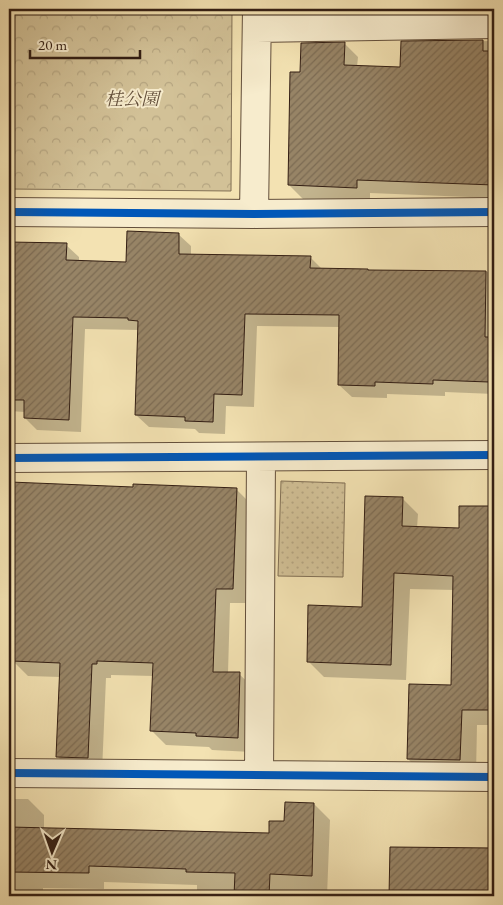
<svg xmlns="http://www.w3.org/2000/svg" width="503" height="905" viewBox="0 0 503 905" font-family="'EB Garamond','Noto Serif JP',serif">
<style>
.grass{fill:url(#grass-dots);stroke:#827055}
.park{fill:url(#park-crowns);stroke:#827055}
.shadow{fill:#0003}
.building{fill:url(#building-hatch);stroke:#331e13}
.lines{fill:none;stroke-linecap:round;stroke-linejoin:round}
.minor-casing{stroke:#634f3b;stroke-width:30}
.minor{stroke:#f7eccd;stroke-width:28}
.cycleway-casing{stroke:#f7eccd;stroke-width:11}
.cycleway{stroke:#0057b8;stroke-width:8}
.labels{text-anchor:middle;stroke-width:4;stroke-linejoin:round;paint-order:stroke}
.park-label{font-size:18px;font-style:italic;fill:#634f3b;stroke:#f7eccd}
</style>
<defs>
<pattern id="grass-dots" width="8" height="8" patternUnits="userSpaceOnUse" patternTransform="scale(1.25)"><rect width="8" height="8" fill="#d2c197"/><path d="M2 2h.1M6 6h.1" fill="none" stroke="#b5a581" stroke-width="1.8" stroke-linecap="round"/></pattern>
<pattern id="park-crowns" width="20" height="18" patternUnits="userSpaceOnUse" patternTransform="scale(1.25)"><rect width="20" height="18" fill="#d2c197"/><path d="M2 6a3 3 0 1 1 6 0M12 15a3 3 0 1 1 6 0" fill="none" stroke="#b5a581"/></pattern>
<pattern id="building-hatch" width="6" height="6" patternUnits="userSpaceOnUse" patternTransform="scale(1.25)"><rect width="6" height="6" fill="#978466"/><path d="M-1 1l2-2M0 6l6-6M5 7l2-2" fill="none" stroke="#7c6b53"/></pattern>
</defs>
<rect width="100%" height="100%" fill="#f3e2b2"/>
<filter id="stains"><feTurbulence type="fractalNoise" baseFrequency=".004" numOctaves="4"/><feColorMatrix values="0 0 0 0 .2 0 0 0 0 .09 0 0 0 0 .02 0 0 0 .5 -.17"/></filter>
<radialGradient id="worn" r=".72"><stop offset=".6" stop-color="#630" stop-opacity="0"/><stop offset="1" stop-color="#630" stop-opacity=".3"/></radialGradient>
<path class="grass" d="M281 481 345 483 343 577 278 576Z"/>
<path class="park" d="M9 9H232L231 191 9 189Z"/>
<path class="shadow" d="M298 9H494V22L311 23Z
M494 41V198L370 193V201L303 199 289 185 301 74 344 43 358 57 357 67 401 68 402 42Z
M178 234 191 246V255L310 257 322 269 494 272V394L445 392V396L387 394V398L352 397 339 385 340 327 257 326 254 407 226 406 225 434 199 433 195 429 149 427 136 415 139 330 85 329 81 432 37 430 25 418V412L9 411V240H12L16 244 66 245 79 257V262L128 263Z
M11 483 134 488 236 489 251 504 247 603H230L228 673 239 674 254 688 252 752 212 750 209 747 166 745 151 730 154 676 111 675V678H106L102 772 72 771 57 756 60 677 28 676 13 661 14 616 9 610 10 540 9 539V530Z
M402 498 418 514 417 528 460 530 461 507 494 508V725H477L476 775H424L408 759 452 686 454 590 410 589 406 680 324 677 308 661 363 608Z
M9 799H28L44 815V829L270 835 285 823 314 804 330 820 327 896H197V885L104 882V889L43 888V891L9 890Z
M391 848 494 849V896H391Z"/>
<path class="building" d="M301 9H345V11L301 12Z
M483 40V51H494V185L357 180V188L288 185 290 72H300L301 43 345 42 344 65 400 67 401 41Z
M127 231 179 233V254L311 256 310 268 368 269V270L486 271 485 337H491L489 382 433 380V384L375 382V386L338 385 339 315 245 314 242 395 214 394 213 422 185 421V417L135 415 138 321 128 320V318L73 317 69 420 24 418V400H9V242L67 243 66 260 126 262Z
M10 482 133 487V484L237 488 233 589H216L213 672H240L238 738 196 736V733L150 731 153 663 97 661V664H92L88 758 56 757 60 663 12 661 13 610H9V505Z
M365 496 403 497 402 526 459 528V506H494V710H462L460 760 407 759 409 684 451 685 453 576 394 573 391 665 307 662 308 605 362 607Z
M285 802 314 803 312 876 270 874 269 896H234L235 873 186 872V869L89 866V873L9 872V827L269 833V821H284Z
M390 847 494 848V896H389Z"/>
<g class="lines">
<g class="minor-casing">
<path id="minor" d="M257 28 494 24
M9 212 254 214 494 212
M254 214 257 9
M9 458 494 455
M9 773 494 777
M259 775 261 457"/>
</g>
<use href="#minor" class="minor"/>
<g class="cycleway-casing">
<path id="cycleway" d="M9 212 254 214 494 212
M9 458 494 455
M9 773 494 777"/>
</g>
<use href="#cycleway" class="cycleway"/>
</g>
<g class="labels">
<g class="park-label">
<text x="132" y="105">桂公園</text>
</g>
</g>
<rect width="503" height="905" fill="none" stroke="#f3e2b2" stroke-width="30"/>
<rect x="10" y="10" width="483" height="885" fill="none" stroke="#331e13" stroke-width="2.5"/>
<rect x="15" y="15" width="473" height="875" fill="none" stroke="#331e13"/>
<g transform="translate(52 852) rotate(182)" stroke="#f7eccd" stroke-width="4" paint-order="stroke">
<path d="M0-4L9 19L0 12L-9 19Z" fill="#331e13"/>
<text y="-8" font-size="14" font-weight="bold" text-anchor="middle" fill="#331e13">N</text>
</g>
<path d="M30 50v8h110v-8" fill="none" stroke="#331e13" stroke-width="2.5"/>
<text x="38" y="50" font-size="15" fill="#331e13" stroke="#f7eccd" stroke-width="4" paint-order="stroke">20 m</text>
<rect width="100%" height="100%" filter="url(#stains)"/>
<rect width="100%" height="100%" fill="url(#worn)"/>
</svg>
